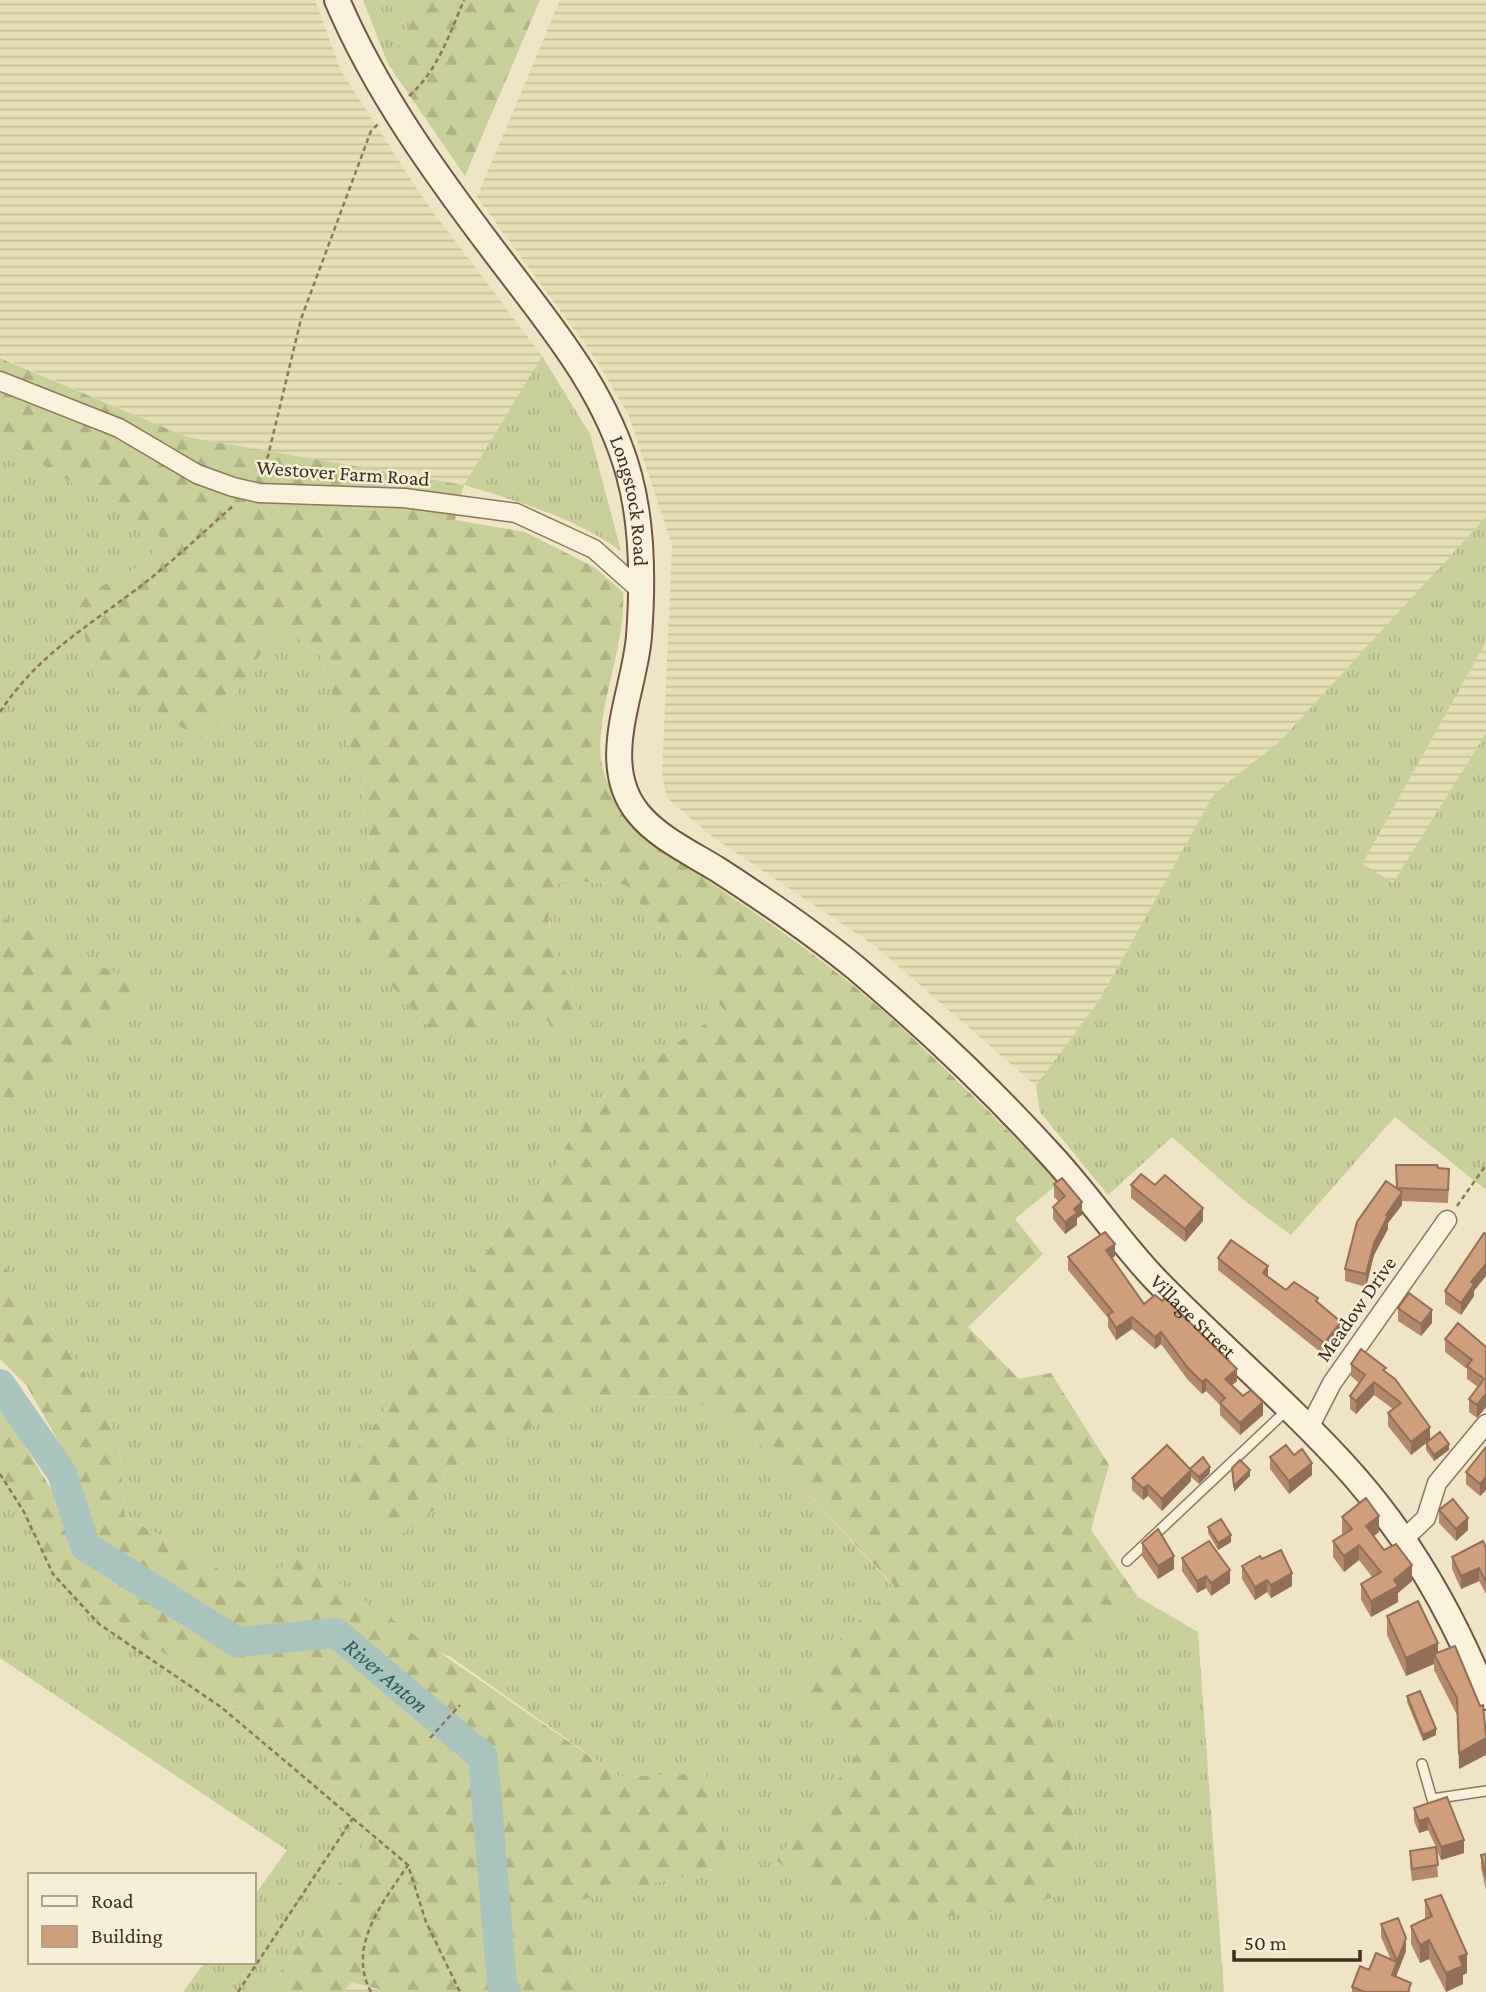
<svg xmlns="http://www.w3.org/2000/svg" width="1486" height="1992" viewBox="0 0 1486 1992" font-family="'Crimson Pro',serif">
<style>
.farmland{fill:url(#farmland-rules)}
.grass{fill:url(#grass-tufts)}
.forest{fill:url(#forest-firs)}
.lines{fill:none;stroke-linecap:round;stroke-linejoin:round}
.river{stroke:#a9c4bc;stroke-width:30}
.lane-casing{stroke:#8d765c;stroke-width:12}
.street-casing{stroke:#8d765c;stroke-width:21}
.secondary-casing{stroke:#6f573f;stroke-width:28}
.path{stroke:#8d765c;stroke-width:2.5;stroke-dasharray:5 3.5;stroke-linecap:butt}
.lane{stroke:#faf1dc;stroke-width:9}
.street{stroke:#faf1dc;stroke-width:18}
.secondary{stroke:#faf1dc;stroke-width:24}
.wall{fill:#b2896c}
.shaded-wall{fill:#916f58}
.building{fill:#cf9f7d;stroke:#916f58;stroke-width:2}
.labels{text-anchor:middle;stroke-width:5;stroke-linejoin:round;paint-order:stroke}
.street-label{font-size:21px;fill:#3d2e20;stroke:#f7eed8}
.water-label{font-size:23px;font-style:italic;fill:#2f5d5a;stroke:#f7eed8}
</style>
<defs>
<pattern id="farmland-rules" width="6" height="5" patternUnits="userSpaceOnUse" patternTransform="scale(1.75)"><rect width="6" height="5" fill="#e6deb5"/><path d="M0 2.5h6" fill="none" stroke="#c6bf9b"/></pattern>
<pattern id="grass-tufts" width="24" height="20" patternUnits="userSpaceOnUse" patternTransform="scale(1.75)"><rect width="24" height="20" fill="#c9cf9b"/><path d="M3 7l-1-3M5 7V3M7 7l1-3M15 17l-1-3M17 17v-4M19 17l1-3" fill="none" stroke="#aeb285"/></pattern>
<pattern id="forest-firs" width="22" height="20" patternUnits="userSpaceOnUse" patternTransform="scale(1.75)"><rect width="22" height="20" fill="#c9cf9b"/><path d="M5 1l3.5 6h-7zM16 11l3.5 6h-7z" fill="#aeb285"/></pattern>
</defs>
<rect width="100%" height="100%" fill="#f0e4c8"/>
<path class="farmland" d="M0 0H315L341 71 425 201 542 356 464 485 187 437 0 357Z
M560 0H1486V517L1280 741 1214 794 1100 999 1036 1086 875 946 714 838 667 798 662 775 672 545 629 416 597 361 477 197Z
M1486 642V733L1393 883 1361 865Z
M350 1982 379 1989 381 1992H344Z"/>
<path class="grass" d="M363 0H422L388 64Z
M542 356 590 434 621 551C573 517 520 502 464 485Z
M0 446 41 464 160 536 150 561 76 599 94 676 207 741 278 624 319 653 359 777 372 861 351 937 536 1007 561 1036 573 989 550 940 549 901 561 880 626 885 724 1010 610 1090 578 1124 549 1177 420 1332 383 1414 358 1446 434 1510 445 1473 591 1395 692 1398 766 1448 894 1587 857 1754 776 1861 877 1924 1052 1898 1076 1841 1070 1771 1041 1687 1138 1597 1198 1632 1224 1992H587L575 1980 570 1902 731 1866 705 1774 620 1777 451 1657 249 1586 125 1516 119 1444 85 1373 0 1259V1131L148 990 0 916Z
M1486 517V642L1362 864 1393 883 1486 733V1190L1395 1117 1291 1235 1246 1202 1172 1137 1108 1195 1040 1112 1036 1086 1100 999 1214 794 1280 741Z
M0 1476 58 1580 194 1674 369 1819 365 1843 267 1992H183L205 1962H254V1896L287 1850 0 1658Z"/>
<path class="forest" d="M422 0H540L465 176 388 64Z
M0 358 187 437 464 485 455 520 525 532 594 567 623 592C627 649 590 720 603 770 619 829 720 887 768 922 806 949 846 978 881 1009 943 1065 1001 1124 1060 1182L1015 1219 1043 1254 968 1327 1019 1379 1051 1373 1109 1465 1091 1530 1138 1597 1041 1687 1070 1771 1076 1841 1052 1898 995 1911 877 1924 776 1861 857 1754 794 1684 894 1586 766 1448 692 1398 592 1395 445 1473 434 1510 404 1533 367 1517 346 1476 358 1446 383 1414 420 1332 549 1177 578 1124 610 1090 724 1010 626 885 561 880C535 924 556 945 572 987 576 999 577 1012 580 1025L561 1037 536 1007 439 1041 351 937 372 861 359 777 319 653 278 625 207 742 94 676 76 599 150 561 160 536 41 464 0 446Z
M0 916 149 990 0 1131Z
M0 1259 85 1373 119 1444 125 1516 249 1586 300 1556 620 1777 705 1773 731 1866 571 1902 575 1980 587 1992H381L379 1989 351 1982 344 1992H267L365 1843 369 1819 194 1674 58 1580 0 1476V1405L51 1489 78 1476 27 1386 0 1359Z"/>
<g class="lines">
<path class="river" id="s1" d="M0 1384 62 1473 85 1546 237 1642 336 1633 483 1757 502 1983 506 1992"/>
<g class="lane-casing">
<path id="lane" d="M1127 1561 1287 1410
M1422 1764 1432 1799 1486 1791"/>
</g>
<g class="street-casing">
<path id="street" d="M0 381 119 428 197 474 233 487 259 493 404 498 516 513 594 549 640 590
M1309 1428 1332 1383 1447 1220
M1403 1540 1426 1518 1437 1483 1486 1424"/>
</g>
<g class="secondary-casing">
<g id="secondary">
<path id="s2" d="M337 0C376 92 437 176 497 255 549 324 606 390 629 475 643 526 643 583 639 636 635 691 597 763 638 813 657 837 691 853 717 869 765 900 812 932 857 969 923 1025 993 1091 1051 1155 1088 1195 1118 1240 1155 1279 1220 1346 1292 1406 1354 1476 1411 1541 1454 1617 1486 1697"/>
</g>
</g>
<path class="path" d="M409 96C437 72 450 33 464 0
M260 474 268 456 301 319 371 131 378 124
M0 712C43 647 99 621 157 573 183 552 208 528 234 505
M1457 1206 1486 1165
M0 1474 24 1512 53 1574 99 1624 221 1707 408 1865 426 1922 460 1992
M430 1738 460 1705
M238 1992 353 1818
M371 1992C346 1946 384 1901 408 1865"/>
<use href="#lane" class="lane"/>
<use href="#street" class="street"/>
<use href="#secondary" class="secondary"/>
</g>
<path class="wall" d="M1396 1165 1438 1168 1449 1182 1448 1203 1402 1201V1205L1388 1223V1229L1374 1255 1366 1287 1345 1281V1269L1396 1189Z
M1054 1184 1082 1215 1077 1218V1225L1065 1234 1053 1219V1207L1059 1202 1054 1197Z
M1131 1185 1203 1221 1185 1242 1131 1198Z
M1115 1256 1112 1258 1144 1304 1237 1381 1232 1385 1263 1415 1240 1435 1220 1415V1405L1206 1391 1202 1394 1188 1380 1161 1344 1155 1349 1132 1329 1116 1340 1108 1327V1318L1068 1270V1257Z
M1218 1258 1268 1277 1286 1290 1318 1303 1341 1335 1324 1355 1218 1270Z
M1445 1291H1474V1296L1461 1315 1445 1304Z
M1398 1308 1432 1323 1421 1336 1398 1321Z
M1445 1339 1486 1347V1407L1477 1418 1469 1412V1399L1478 1387 1467 1379V1369L1445 1352Z
M1351 1364 1386 1372 1430 1440 1411 1455 1388 1426V1413L1393 1409 1374 1395 1356 1414 1350 1409V1396L1359 1383 1351 1376Z
M1426 1443 1449 1450 1434 1461 1426 1450Z
M1486 1447V1490L1480 1496 1466 1484V1472Z
M1294 1455 1312 1475 1289 1494 1270 1469V1457Z
M1191 1469 1210 1473 1199 1484 1191 1477V1481L1162 1511 1148 1496 1143 1500 1132 1490V1478Z
M1439 1510 1468 1530 1456 1541 1439 1523Z
M1342 1517 1379 1532 1374 1536 1384 1550 1412 1581 1398 1593V1602L1371 1617 1361 1600V1584L1372 1577 1359 1560 1344 1572 1333 1557V1541L1344 1534 1342 1533Z
M1208 1527 1231 1542 1218 1550 1208 1533Z
M1142 1543 1174 1569 1158 1579 1142 1556Z
M1486 1548V1594L1479 1581 1461 1589 1452 1569V1557Z
M1182 1558 1230 1583 1211 1596 1206 1588 1197 1593 1182 1571Z
M1262 1559 1292 1586 1271 1598 1267 1592 1255 1600 1242 1579V1566Z
M1387 1616 1438 1652 1480 1706 1459 1769 1457 1715 1434 1670V1664L1406 1676 1387 1635Z
M1407 1696 1436 1735 1423 1741 1407 1702Z
M1447 1797 1464 1853 1441 1860 1436 1848 1438 1877 1412 1881 1410 1864V1851L1436 1847 1428 1830 1419 1833 1414 1821V1808Z
M1486 1854V1890L1481 1868V1855Z
M1425 1900 1467 1973 1463 1975V1984L1446 1992 1429 1959 1420 1963 1411 1944V1926L1425 1919Z
M1381 1924 1406 1951 1396 1977 1411 1992H1352V1987L1369 1970 1391 1960 1381 1937Z"/>
<path class="shaded-wall" d="M1402 1192V1205L1388 1223V1229L1374 1255 1366 1287V1274L1374 1243 1386 1215Z
M1082 1202V1215L1077 1218V1225L1065 1234V1222L1074 1209Z
M1203 1208V1221L1185 1242V1229Z
M1115 1244V1256L1106 1262V1250Z
M1486 1264V1276L1474 1291V1296L1461 1315V1303L1471 1282Z
M1268 1266V1279L1263 1273Z
M1432 1310V1323L1421 1336V1324Z
M1132 1317V1329L1116 1340V1328Z
M1341 1322V1335L1324 1355V1343Z
M1161 1332V1344L1155 1349V1337Z
M1237 1369V1381L1225 1391V1379Z
M1206 1379V1391L1202 1394V1382Z
M1374 1382V1395L1356 1414V1401Z
M1486 1394V1407L1477 1418V1405Z
M1263 1402V1415L1240 1435V1423Z
M1430 1427V1440L1411 1455V1442Z
M1449 1444V1450L1434 1461V1455Z
M1312 1463V1475L1289 1494V1481Z
M1210 1467V1473L1199 1484V1477Z
M1191 1470V1481L1162 1511V1499Z
M1250 1470V1476L1234 1492V1486Z
M1486 1477V1490L1480 1496V1484Z
M1148 1485V1496L1143 1500V1488Z
M1379 1516V1532L1366 1542V1526Z
M1468 1518V1530L1456 1541V1529Z
M1231 1535V1542L1218 1550V1543Z
M1359 1545V1560L1344 1572V1556Z
M1174 1556V1569L1158 1579V1566Z
M1412 1565V1581L1398 1593V1602L1371 1617V1601Z
M1479 1568V1581L1461 1589V1576Z
M1230 1570V1583L1211 1596V1583Z
M1292 1573V1586L1271 1598V1585Z
M1206 1576V1588L1197 1593V1581Z
M1267 1580V1592L1255 1600V1587Z
M1438 1643V1661L1434 1654V1664L1406 1676V1658Z
M1436 1729V1735L1423 1741V1735Z
M1486 1738V1755L1459 1769V1753Z
M1428 1818V1830L1419 1833V1821Z
M1464 1840V1853L1441 1860V1847Z
M1406 1938V1951L1397 1974V1961Z
M1429 1940V1959L1420 1963V1945Z
M1467 1954V1973L1463 1975V1984L1446 1992V1973L1459 1957Z
M1397 1962V1975L1392 1988V1975Z"/>
<path class="building" d="M1396 1165H1437L1438 1168 1449 1169 1448 1190 1397 1188Z
M1141 1174 1155 1185 1165 1175 1203 1208 1185 1229 1131 1185Z
M1062 1178 1082 1202 1074 1209 1077 1213 1065 1222 1053 1207 1065 1196 1054 1184Z
M1386 1181 1402 1192 1386 1215 1388 1216 1374 1243 1366 1274 1345 1269 1357 1222Z
M1105 1232 1115 1244 1106 1250 1144 1304 1155 1295 1162 1301 1165 1298 1237 1369 1225 1379 1243 1396 1251 1390 1263 1402 1240 1423 1220 1403 1225 1398 1206 1379 1202 1382 1188 1368 1161 1332 1155 1337 1132 1317 1116 1328 1108 1315 1113 1312 1068 1257Z
M1484 1233 1486 1234V1264L1471 1282 1474 1284 1461 1303 1445 1291Z
M1231 1240 1268 1266 1263 1273 1286 1290 1294 1282 1318 1298 1316 1301 1341 1322 1324 1343 1218 1258Z
M1409 1293 1432 1310 1421 1324 1398 1308Z
M1458 1323 1486 1347V1394L1477 1405 1469 1399 1484 1379 1467 1366 1472 1360 1445 1339Z
M1361 1349 1386 1368 1383 1370 1395 1379 1430 1427 1411 1442 1388 1413 1401 1403 1374 1382 1356 1401 1350 1396 1365 1375 1351 1364Z
M1440 1432 1449 1444 1434 1455 1426 1443Z
M1167 1445 1191 1470 1162 1499 1148 1485 1143 1488 1132 1478Z
M1286 1445 1294 1455 1302 1449 1312 1463 1289 1481 1270 1457Z
M1486 1447V1477L1480 1484 1466 1472Z
M1203 1457 1210 1467 1199 1477 1190 1469Z
M1240 1460 1250 1470 1234 1486 1232 1468Z
M1366 1498 1379 1516 1366 1526 1384 1550 1396 1544 1412 1565 1394 1580 1398 1586 1371 1601 1361 1584 1381 1572 1359 1545 1344 1556 1333 1541 1352 1529 1342 1517Z
M1453 1499 1468 1518 1456 1529 1439 1510Z
M1221 1519 1231 1535 1218 1543 1208 1527Z
M1158 1529 1174 1556 1158 1566 1142 1543Z
M1209 1541 1230 1570 1211 1583 1206 1576 1197 1581 1182 1558Z
M1483 1541 1486 1548V1582L1479 1568 1461 1576 1452 1557Z
M1281 1550 1292 1573 1271 1585 1267 1580 1255 1587 1242 1566 1260 1556 1262 1559Z
M1418 1601 1438 1643 1406 1658 1387 1616Z
M1455 1646 1480 1706 1483 1705 1486 1736V1738L1459 1753 1457 1698 1434 1654Z
M1420 1691 1436 1729 1423 1735 1407 1696Z
M1447 1797 1464 1840 1441 1847 1428 1818 1419 1821 1414 1808Z
M1436 1847 1438 1865 1412 1869 1410 1851Z
M1486 1854V1877L1481 1855Z
M1441 1895 1467 1954 1459 1957 1463 1966 1446 1973 1429 1940 1420 1945 1411 1926 1432 1916 1425 1900Z
M1398 1918 1406 1938 1397 1961 1381 1924Z
M1376 1953 1397 1962 1392 1975 1411 1983 1408 1992H1365L1352 1987 1360 1966 1369 1970Z"/>
<g class="labels">
<g class="street-label">
<text transform="translate(343 473) rotate(4)" y="7">Westover Farm Road</text>
<text dy="7" stroke="none"><textPath href="#s2" startOffset="586">Longstock Road</textPath></text>
<text transform="translate(1356 1309) rotate(-55)" y="7">Meadow Drive</text>
<text dy="7" stroke="none"><textPath href="#s2" startOffset="1659">Village Street</textPath></text>
</g>
<g class="water-label">
<text dy="8" stroke="none"><textPath href="#s1" startOffset="530">River Anton</textPath></text>
</g>
</g>
<rect x="28" y="1873" width="228" height="91" fill="#f7eed8" stroke="#ada18e" stroke-width="2"/>
<rect x="42" y="1896" width="35" height="10" fill="#faf1dc" stroke="#ada18e" stroke-width="2"/>
<text x="91" y="1908" font-size="21" fill="#3d2e20">Road</text>
<rect x="42" y="1926" width="35" height="21" fill="#cf9f7d" stroke="#ada18e" stroke-width="2"/>
<text x="91" y="1943" font-size="21" fill="#3d2e20">Building</text>
<path d="M1234 1950v10h126v-10" fill="none" stroke="#3d2e20" stroke-width="3.5"/>
<text x="1244" y="1950" font-size="21" fill="#3d2e20" stroke="#f7eed8" stroke-width="5" paint-order="stroke">50 m</text>
</svg>
